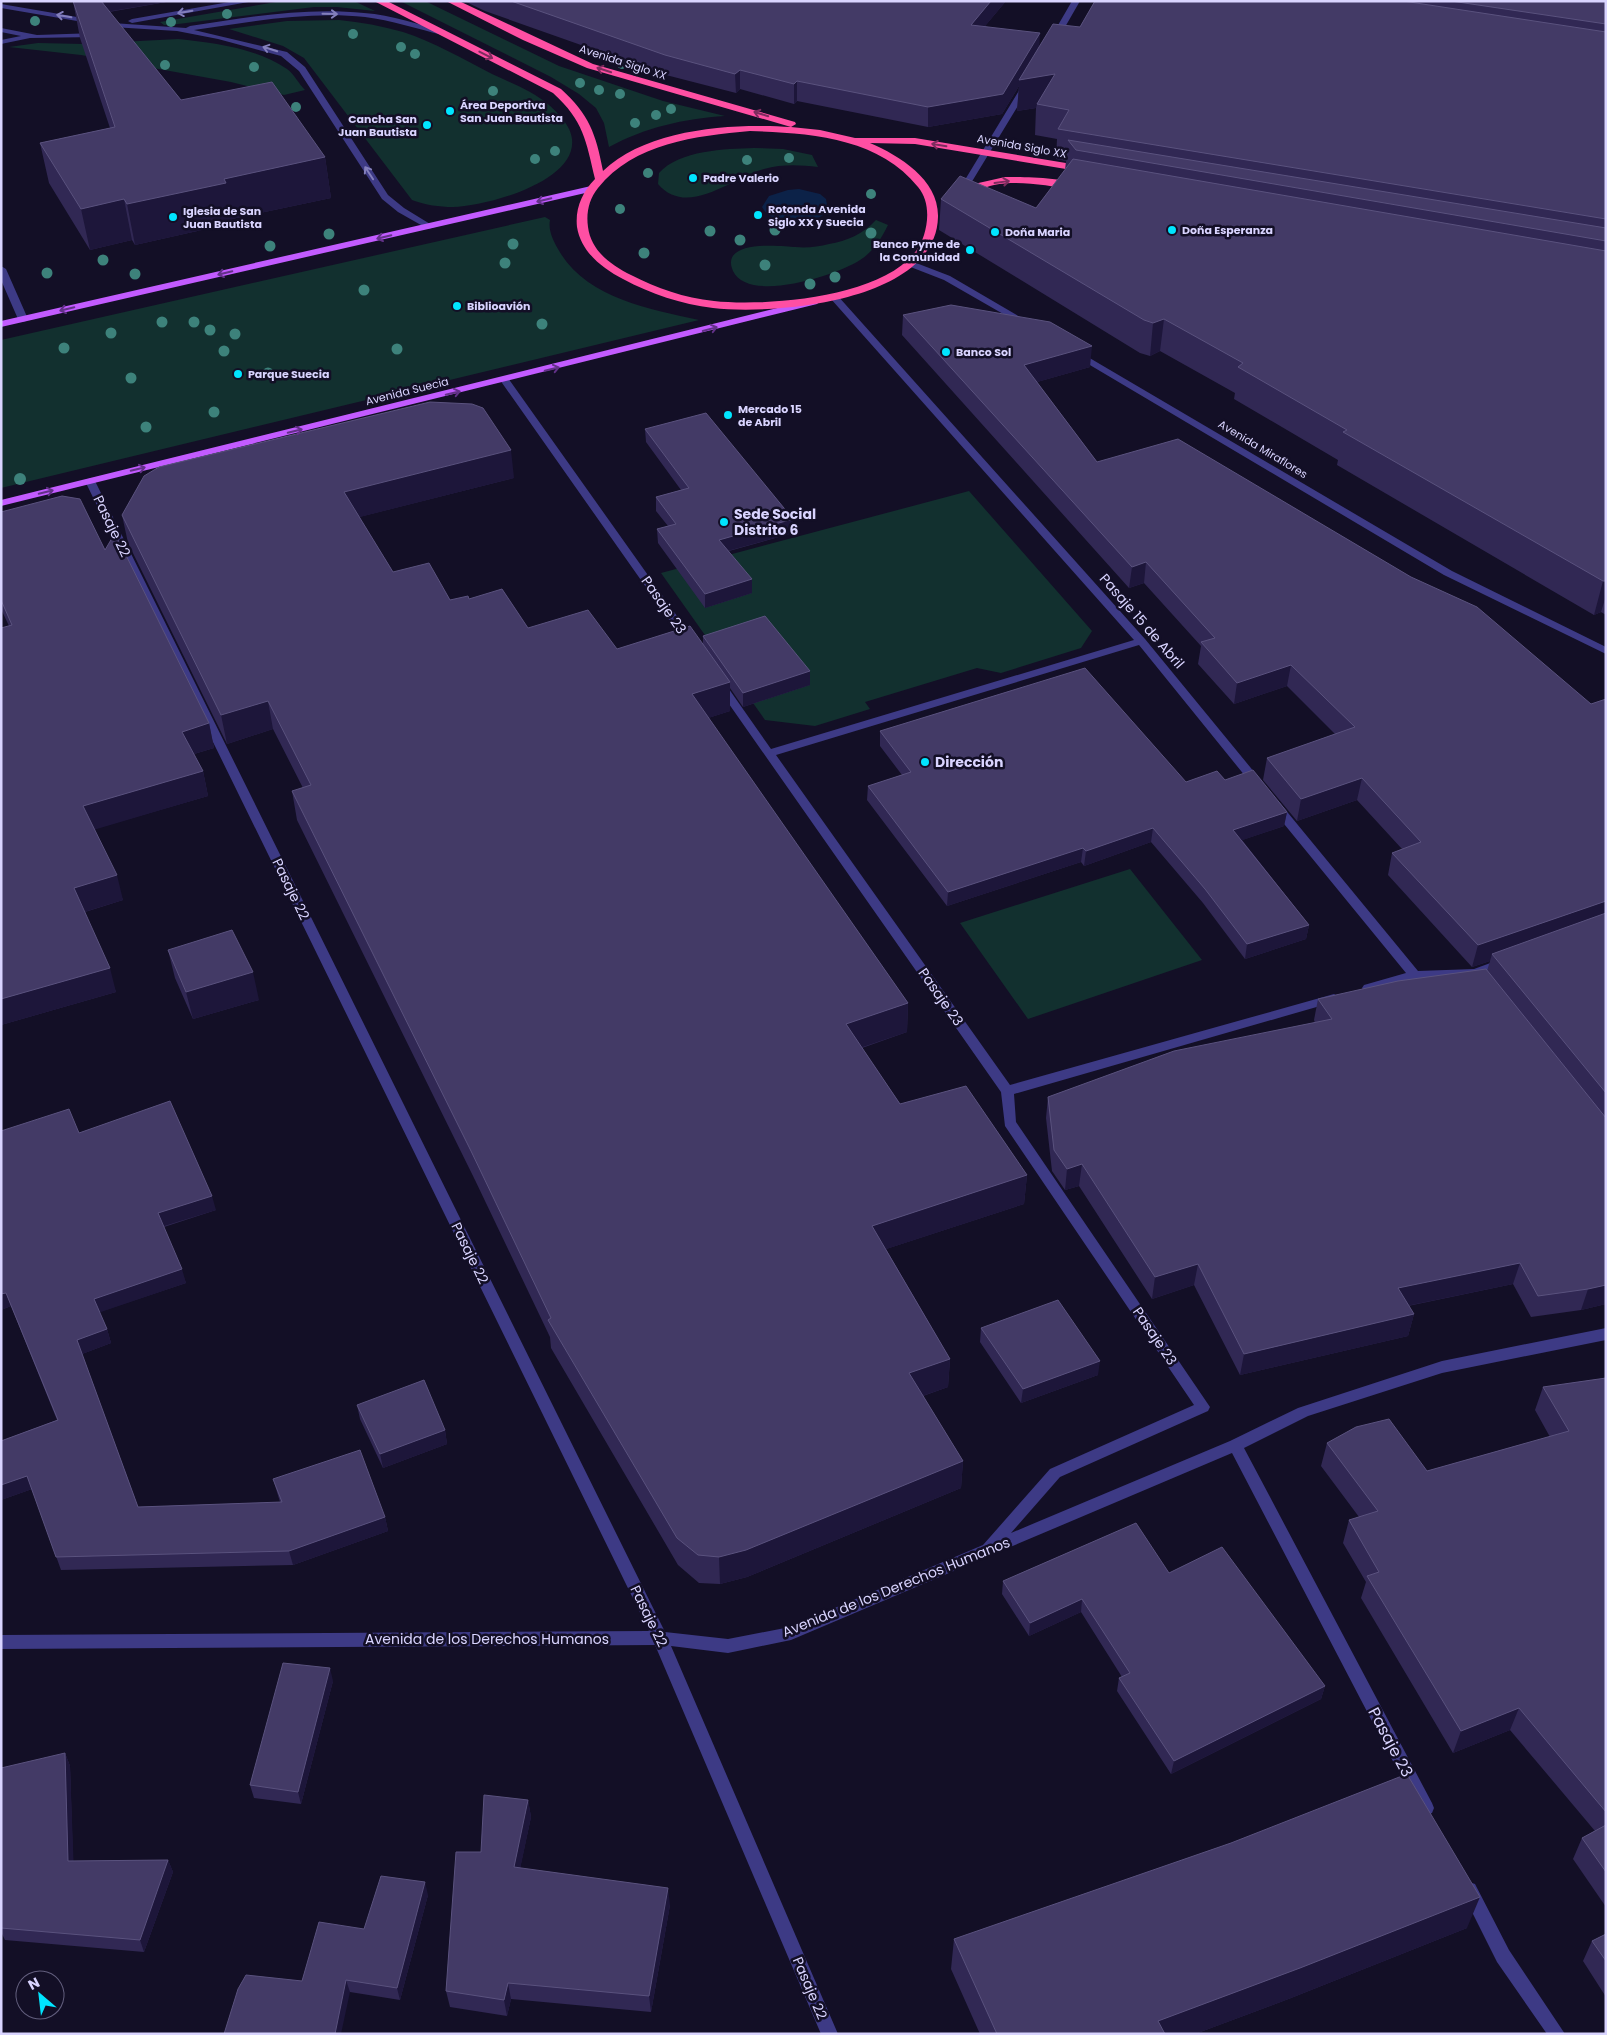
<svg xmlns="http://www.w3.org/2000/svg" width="1607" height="2035" viewBox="0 0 1607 2035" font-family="Poppins,sans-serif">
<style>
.green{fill:#12302f}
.water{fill:#0c2248}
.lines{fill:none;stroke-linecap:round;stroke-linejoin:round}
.minor{fill:#3d3a85;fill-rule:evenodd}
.major{fill:#c25bff;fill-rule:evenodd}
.highway{fill:#ff4fa3;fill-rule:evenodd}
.tree{fill:#3d827b}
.wall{fill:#312854}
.shaded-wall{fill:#1d163a}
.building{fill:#433a66;stroke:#5a527e}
.oneway{stroke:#837fbc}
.oneway2{stroke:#7d2c5e}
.oneway3{stroke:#623188}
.poi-dot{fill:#00e5ff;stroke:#130f26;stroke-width:2}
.labels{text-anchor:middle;stroke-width:5;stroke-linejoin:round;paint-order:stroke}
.far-street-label{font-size:11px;fill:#d9d4ff;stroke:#130f26}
.far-poi-label{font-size:11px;font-weight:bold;fill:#d9d4ff;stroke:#130f26;text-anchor:start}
.poi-label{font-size:14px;font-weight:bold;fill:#d9d4ff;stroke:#130f26;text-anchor:start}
.street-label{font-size:14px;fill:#d9d4ff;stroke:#130f26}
.near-street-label{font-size:16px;fill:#d9d4ff;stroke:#130f26}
</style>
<rect width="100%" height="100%" fill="#130f26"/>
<path class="green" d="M282 1H354L375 11 337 7H314L170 25H164L160 22Z
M400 1H425L559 66 663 101 725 116C683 119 646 127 609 147L604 123 596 108 579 94 551 77Z
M339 20C361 22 382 26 403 32 434 42 463 59 492 74 511 83 533 91 549 105 558 113 571 126 572 139 577 182 486 206 453 207 439 207 426 205 412 200L304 58 283 46 229 29 287 21Z
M178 39C214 43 257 48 287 69 294 74 299 84 305 90L284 95 231 82 81 55 9 47 38 43 83 44Z
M754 148 783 149 812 155 818 167C800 165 782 164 764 169 734 176 688 219 658 184L659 173C680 150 725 149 754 148Z
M545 217 550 220C548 230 553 240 558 249 585 298 649 309 699 320L1 488V340Z
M876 220 888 225C881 239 873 252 860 260 838 275 748 304 733 271 719 239 782 246 795 247 806 248 818 247 829 244 847 241 863 234 876 220Z
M969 491 1092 631 1081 648 1001 673 977 668 865 702 870 709 815 726 765 720 661 573Z
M1130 869 1202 960 1028 1019 960 923Z"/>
<path class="water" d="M799 189 820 194 826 199 828 211C812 227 774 229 762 207L769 196 788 190Z"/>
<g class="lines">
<path class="minor" d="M235 1H254L132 23 128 21 132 19Z
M1072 1H1080L1057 41H1051L1050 39Z
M1 4 112 23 186 28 190 26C248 17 306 7 364 13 392 15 419 25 446 31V35H443C417 29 391 20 365 17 308 11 250 22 194 30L287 52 305 67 388 195 404 208 435 227 428 229 398 212 382 199 299 71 281 56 218 39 177 31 112 27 1 8Z
M1 28 37 35 96 33 100 35 96 37 30 38 1 44V40L21 36 1 32Z
M1023 84 1030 86 965 193 958 195 957 193Z
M911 261 950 276 1032 324 1027 327 1024 326 944 280 908 266 906 264Z
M1 266 6 269 28 319 26 321 23 322 18 319 1 280Z
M834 294 837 295 1145 639 1264 784 1258 788 1254 787 1139 645 776 755 1010 1085 1334 994 1340 998 1334 1002 1014 1094 1016 1122 1210 1407 1208 1411 1060 1477 1011 1533 1230 1441 1298 1408 1442 1361 1606 1328V1340L1442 1373 1308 1416 1244 1448 1432 1803 1434 1808 1432 1813 1426 1815 1420 1813 1232 1453 791 1640 728 1653 671 1646 838 2034H821L655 1645 1 1649V1635L649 1631 85 481 90 478 95 481 665 1632 728 1639 790 1627 983 1545 1050 1469 1194 1405 1005 1126 1001 1092 715 684 716 682H724L771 749 1134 640 831 299 829 297Z
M1076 350 1452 571 1606 647V654L1444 575 1073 355 1071 353Z
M505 377 508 378 694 640 695 642 694 644H686L500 380Z
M1275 801 1279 802 1418 971 1474 969 1504 958 1510 962 1508 965 1475 977 1415 979 1368 992 1364 991 1362 988 1364 985 1406 973 1271 808 1269 805 1271 802Z
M1469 1882 1475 1884 1509 1950 1565 2034H1547L1497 1962 1461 1890 1463 1884Z"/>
<path class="major" d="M591 186 595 189 594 191 1 327V321Z
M814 299 819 302 817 304 1 506V500Z"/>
<path class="highway" d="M374 1H387L561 89C589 114 596 134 603 171 647 128 734 123 791 127L587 68 523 40 446 1H459L593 64 795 122 796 124 791 127 820 130 855 138H915L1084 166 1089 169 1084 172 915 144 870 143C900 156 939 180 938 217 936 302 774 315 713 308 681 304 651 294 623 279 602 268 581 252 577 227 575 209 582 192 595 179 586 141 584 121 553 93ZM750 131C809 133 878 137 918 187 929 200 929 219 924 235 906 297 767 307 714 301 684 298 657 288 631 275 611 265 591 251 588 227 586 213 589 199 598 188 634 143 696 136 750 131Z
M1005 177C1021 177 1069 177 1080 187L1075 190C1048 186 1021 180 994 185 983 187 975 194 965 196L960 193 974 184Z"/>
</g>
<g class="tree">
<circle cx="227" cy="14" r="5"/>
<circle cx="35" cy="21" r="5"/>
<circle cx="171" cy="22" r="5"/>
<circle cx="353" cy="34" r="5"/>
<circle cx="401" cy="47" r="5"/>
<circle cx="415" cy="54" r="5"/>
<circle cx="622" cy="64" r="5"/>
<circle cx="165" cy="65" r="5"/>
<circle cx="254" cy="67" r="5"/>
<circle cx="580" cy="83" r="5"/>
<circle cx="599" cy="90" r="5"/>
<circle cx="493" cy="91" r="5"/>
<circle cx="620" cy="94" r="5"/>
<circle cx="296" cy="107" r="5"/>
<circle cx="671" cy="109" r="5"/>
<circle cx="656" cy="115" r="5"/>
<circle cx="635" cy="123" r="5"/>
<circle cx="555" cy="151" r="5"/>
<circle cx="789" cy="158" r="5"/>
<circle cx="535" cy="159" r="5"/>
<circle cx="747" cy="160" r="5"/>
<circle cx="648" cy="173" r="5"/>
<circle cx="871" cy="194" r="5"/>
<circle cx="620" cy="209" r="5"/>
<circle cx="775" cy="230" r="5.5"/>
<circle cx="710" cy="231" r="5.5"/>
<circle cx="871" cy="233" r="5.5"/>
<circle cx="329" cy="234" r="5.5"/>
<circle cx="740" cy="240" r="5.5"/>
<circle cx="513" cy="244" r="5.5"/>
<circle cx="270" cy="246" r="5.5"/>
<circle cx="644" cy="253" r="5.5"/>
<circle cx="103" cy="260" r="5.5"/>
<circle cx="505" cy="263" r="5.5"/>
<circle cx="765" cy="265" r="5.5"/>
<circle cx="47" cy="273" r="5.5"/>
<circle cx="135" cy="274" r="5.5"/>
<circle cx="835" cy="277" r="5.5"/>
<circle cx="810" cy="284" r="5.5"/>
<circle cx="364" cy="290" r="5.5"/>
<circle cx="162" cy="322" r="5.5"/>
<circle cx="194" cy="322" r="5.5"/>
<circle cx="542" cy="324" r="5.5"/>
<circle cx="210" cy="330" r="5.5"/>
<circle cx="111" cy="333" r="5.5"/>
<circle cx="235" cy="334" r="5.5"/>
<circle cx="64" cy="348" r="5.5"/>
<circle cx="397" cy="349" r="5.5"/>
<circle cx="224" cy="351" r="5.5"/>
<circle cx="268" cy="373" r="5.5"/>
<circle cx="131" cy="378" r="5.5"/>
<circle cx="214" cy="412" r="5.5"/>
<circle cx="146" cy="427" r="5.5"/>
<circle cx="20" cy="479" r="6"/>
</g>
<path class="wall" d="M73 1H172L109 12 181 100 325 157 331 198 232 219 233 223 135 245 132 240 90 250 49 183 40 143 110 128 80 38Z
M464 1H1006L985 26 1039 47 1080 27 1095 1H1606V615L1601 612 1594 615 1337 465 1338 460 1234 399 1235 393 1160 351 1150 356 1140 353 939 230 941 199 1036 208 1065 170 1066 161 1056 159 1057 139 1035 135 1036 108 1017 111 1019 86 1002 114 928 127 797 101 794 104 740 89 736 93 666 75 485 11Z
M903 315 1090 367 1037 382 1097 462 1591 704 1606 699V1304L1581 1310 1531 1317 1513 1284 1408 1306 1414 1314 1408 1336 1240 1375 1194 1285 1152 1299 1079 1186 1065 1190 1052 1171 1046 1118 1048 1097 1315 1023 1314 1020 1318 999 1487 971 1490 961 1472 967 1388 875 1392 853 1402 849 1357 800 1297 821 1263 780 1267 758 1335 734 1287 686 1234 704 1198 664 1201 646 1144 583 1129 588 902 335Z
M645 429 793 519V533L729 551 752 593 705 608 658 543 657 529 668 526 656 511V497L681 490 646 442Z
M514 478 359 517 393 572 450 600 469 599 528 628 617 649 703 645V636L810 671V685L743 707 730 688V711L708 718 908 1003 907 1032 862 1048 900 1104 1027 1175 1024 1204 886 1249 950 1359 948 1387 923 1396 963 1461 961 1488 747 1577 720 1584 699 1583 678 1565 551 1348 550 1337 475 1180 297 820 292 791 303 788 273 729 227 744 128 543 122 515Z
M1 512 105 550 209 723 214 748 194 754 203 771 208 796 94 829 123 900 85 912 116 992 1 1025 9 626 1 609Z
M880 731 1186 782 1225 780 1287 812 1284 826 1242 840 1309 925 1306 939 1245 959 1203 903 1151 842 1084 866 1081 862 947 906 867 800 868 786 902 775 880 746Z
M168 950 259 1000 193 1019 175 978Z
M79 1133 216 1210 164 1227 186 1283 99 1312 107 1329 111 1343 82 1354 138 1507 280 1502 273 1479 385 1517 388 1531 293 1565 61 1570 32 1489 1 1500V1441L57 1420 11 1306 1 1310Z
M981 1328 1098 1375 1021 1403 980 1342Z
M1606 1378V1907L1573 1859 1582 1838 1595 1831 1510 1730 1453 1753 1361 1598 1366 1582 1343 1543 1349 1520 1359 1517 1321 1466 1327 1443 1427 1471 1550 1437 1535 1410 1543 1387Z
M357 1405 445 1430 447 1444 383 1468 360 1419Z
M1169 1573 1325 1686 1321 1699 1171 1774 1117 1691 1119 1678 1122 1677 1081 1612 1029 1636 1002 1594 1003 1581Z
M333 1681 301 1804 254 1798 250 1785Z
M65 1753 70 1766 73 1861 168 1860 173 1872 144 1952 5 1940 1 1932V1928Z
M528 1800 531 1817 520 1868 670 1905 651 2012 511 1999 507 2016 450 2007 446 1991 481 1852Z
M428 1895 400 2000 350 1992 302 1981 364 1929Z
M1467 1928 1291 1998 1195 2034H980L951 1969 954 1939Z
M1606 1934V1997L1583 1961 1592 1941Z"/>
<path class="shaded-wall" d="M103 1H172L106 12Z
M991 1H1006L970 44 971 25Z
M1040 33 1039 53 1055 74 1037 104 1036 108 1017 111 1019 86 1002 114 928 127V107Z
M740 70V89L736 93 735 74Z
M797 81V101L794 104V84Z
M325 157 331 198 232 219 233 223 135 245 127 204 224 179Z
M124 199 132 240 90 250 81 209Z
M1164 319 1160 351 1150 356 1153 323Z
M1092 346 1090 367 1023 386 1024 365Z
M511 450 514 478 348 520 344 492Z
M793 519V533L720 553 719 540Z
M1146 562 1144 583 1129 588 1132 567Z
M752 579V593L705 608V594Z
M1603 581H1606V596L1601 612 1594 615Z
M1291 665 1287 686 1234 704 1237 683Z
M810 671V685L743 707V693Z
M730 682V711L693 723 692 694Z
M268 701 273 729 227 744 221 715Z
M209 723 214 748 187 756 182 732Z
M203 771 208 796 90 831 83 806Z
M1362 778 1357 800 1297 821 1301 799Z
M1287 812 1284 826 1231 844 1233 830Z
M1153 828 1151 842 1084 866 1086 851Z
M1083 848 1081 862 947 906 948 892Z
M117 875 123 900 81 913 74 888Z
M1606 901V920L1492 954 1490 961 1472 967 1478 945Z
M1309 925 1306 939 1245 959 1247 944Z
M110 968 116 992 1 1025V999Z
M253 972 259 1000 193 1019 186 992Z
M908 1003 907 1032 845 1053 846 1024Z
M1082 1164 1079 1186 1065 1190 1067 1169Z
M1027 1175 1024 1204 871 1254 872 1226Z
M212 1196 216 1210 161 1227 158 1213Z
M1520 1263 1513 1284 1392 1309 1398 1288Z
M1198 1264 1194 1285 1152 1299 1155 1277Z
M182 1269 186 1283 98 1313 94 1299Z
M1606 1285V1304L1581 1310 1588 1289Z
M6 1293 11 1306 1 1310V1294Z
M1414 1314 1408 1336 1240 1375 1244 1354Z
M107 1329 111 1343 82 1354 77 1340Z
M950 1359 948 1387 908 1401 909 1373Z
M1100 1361 1098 1375 1021 1403 1023 1389Z
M445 1430 447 1444 383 1468 380 1454Z
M963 1461 961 1488 747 1577 720 1584 719 1557Z
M27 1476 32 1489 1 1500V1485Z
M385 1517 388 1531 293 1565 289 1551Z
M1082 1599 1081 1612 1029 1636 1030 1623Z
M330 1668 333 1681 301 1804 298 1792Z
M1325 1686 1321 1699 1171 1774 1174 1761Z
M1519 1708 1510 1730 1453 1753 1461 1731Z
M65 1753 70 1766 74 1874 68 1861Z
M528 1800 531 1817 517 1884 514 1867Z
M168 1860 173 1872 144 1952 140 1940Z
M425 1882 428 1895 400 2000 397 1988Z
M668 1888 670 1905 651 2012 649 1996Z
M1480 1897 1467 1928 1291 1998 1195 2034H1155L1158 2021Z
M346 1980 350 1992 341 2034H335Z
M508 1983 511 1999 507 2016 504 2000Z"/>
<path class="building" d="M73 1H101L181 100 272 82 325 157 224 179 226 183 127 204 124 199 81 209 40 143 115 127Z
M511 1H991L971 25 1040 33 1003 94 928 107 797 81 794 84 740 70 735 74 665 55Z
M1095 1H1403L1606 32V219L1058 129 1069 110 1037 104 1055 74 1019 80 1053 24 1080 27Z
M1451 1H1606V24Z
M1068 140 1606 228V241L1076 150Z
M1073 159 1606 251V581H1603L1343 432 1347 430 1238 367 1243 363 1164 319 1153 323 1144 320 941 199 960 176 1036 208Z
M951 305 1050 322 1092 346 1024 365 1097 462 1178 439 1411 577 1477 607 1591 704 1606 699V901L1478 945 1392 853 1421 842 1362 778 1301 799 1267 758 1355 727 1291 665 1237 683 1201 642 1215 638 1146 562 1132 567 903 315Z
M430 402 472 404 483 408 511 450 344 492 393 572 429 563 450 600 468 596 469 599 502 589 528 628 588 610 617 649 690 626 730 682 692 694 908 1003 846 1024 900 1104 966 1086 1027 1175 872 1226 950 1359 909 1373 963 1461 746 1550 719 1557 698 1555 677 1538 548 1320 551 1318 471 1151 292 791 311 785 268 701 221 715 122 515 144 476 159 467Z
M706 413 793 519 719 540 752 579 705 594 657 529 676 524 656 497 689 488 645 429Z
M62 496 80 499 105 550 115 533 209 723 182 732 203 771 83 806 117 875 74 888 110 968 1 999V628L12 625 1 600V512Z
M765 616 810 671 743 693 703 636Z
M1085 668 1186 782 1217 771 1225 780 1253 770 1287 812 1233 830 1309 925 1247 944 1205 889 1153 828 1086 851 1083 848 948 892 868 786 911 772 880 731Z
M1606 913V1093L1492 954Z
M232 930 253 972 186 992 168 950Z
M1486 969 1606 1118V1285L1588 1289 1538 1296 1520 1263 1398 1288 1414 1314 1244 1354 1198 1264 1155 1277 1082 1164 1067 1169 1054 1150 1048 1097 1174 1051 1332 1019 1318 999 1398 981Z
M170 1101 212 1196 158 1213 182 1269 94 1299 107 1329 77 1340 138 1507 282 1502 273 1479 360 1450 385 1517 289 1551 56 1557 27 1476 1 1485V1441L58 1420 6 1293 1 1294V1131L69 1109 79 1133Z
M1058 1300 1100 1361 1023 1389 981 1328Z
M1606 1378V1812L1519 1708 1461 1731 1367 1576 1379 1572 1349 1520 1378 1511 1327 1443 1356 1427 1389 1419 1427 1471 1569 1431 1543 1387Z
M424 1380 445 1430 380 1454 357 1405Z
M1136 1523 1169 1573 1222 1547 1325 1686 1174 1761 1119 1678 1130 1673 1082 1599 1030 1623 1003 1581Z
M283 1663 330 1668 298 1792 250 1785Z
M65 1753 68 1861 168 1860 140 1940 1 1928V1768Z
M1407 1774 1480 1897 1300 1968 1158 2021 1165 2034H997L954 1939 1231 1843Z
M484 1795 528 1800 514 1867 668 1888 649 1996 508 1983 504 2000 446 1991 456 1852H481Z
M1606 1825V1872L1582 1838Z
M381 1876 425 1882 397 1988 346 1980 335 2034H224L238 1989 246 1975 302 1981 319 1922 364 1929Z
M1606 1934V1961L1592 1941Z"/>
<defs><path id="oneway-shaft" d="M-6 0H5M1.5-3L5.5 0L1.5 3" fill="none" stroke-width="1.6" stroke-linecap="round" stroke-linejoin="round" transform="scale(1.25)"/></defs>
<g class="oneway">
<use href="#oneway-shaft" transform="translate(185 12) rotate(170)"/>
<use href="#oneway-shaft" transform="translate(330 14) rotate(1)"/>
<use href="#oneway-shaft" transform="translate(64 16) rotate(-170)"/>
<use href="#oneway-shaft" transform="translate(270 49) rotate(-162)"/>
<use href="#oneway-shaft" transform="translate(369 173) rotate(-123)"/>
</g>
<g class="oneway2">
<use href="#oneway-shaft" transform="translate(486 55) rotate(27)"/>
<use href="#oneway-shaft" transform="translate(604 70) rotate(-162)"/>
<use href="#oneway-shaft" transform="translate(761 114) rotate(-163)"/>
<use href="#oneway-shaft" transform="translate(939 145) rotate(-171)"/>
<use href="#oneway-shaft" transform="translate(1002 182) rotate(-8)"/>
</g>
<g class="oneway3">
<use href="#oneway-shaft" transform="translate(544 200) rotate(167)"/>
<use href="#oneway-shaft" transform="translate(384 237) rotate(167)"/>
<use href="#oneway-shaft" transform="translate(225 273) rotate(167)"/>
<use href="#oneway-shaft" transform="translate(67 309) rotate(167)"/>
<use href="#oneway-shaft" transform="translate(710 329) rotate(-15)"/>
<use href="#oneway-shaft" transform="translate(552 369) rotate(-14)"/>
<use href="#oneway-shaft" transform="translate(453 393) rotate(-14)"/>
<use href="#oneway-shaft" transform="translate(295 431) rotate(-14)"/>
<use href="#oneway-shaft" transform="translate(138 469) rotate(-14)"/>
<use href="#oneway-shaft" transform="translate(46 492) rotate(-14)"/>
</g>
<g class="poi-dot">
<circle cx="450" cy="111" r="5"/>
<circle cx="427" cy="125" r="5"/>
<circle cx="693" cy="178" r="5"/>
<circle cx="758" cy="215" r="5"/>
<circle cx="173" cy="217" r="5"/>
<circle cx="1172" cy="230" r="5"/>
<circle cx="995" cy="232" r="5"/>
<circle cx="970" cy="250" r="5"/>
<circle cx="457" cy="306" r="5"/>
<circle cx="946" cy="352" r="5"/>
<circle cx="238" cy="374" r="5"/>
<circle cx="728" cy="415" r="5"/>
<circle cx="724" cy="522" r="5"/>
<circle cx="925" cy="762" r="5"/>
</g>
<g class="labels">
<g class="far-street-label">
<text transform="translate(623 62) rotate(18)" y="4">Avenida Siglo XX</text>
<text transform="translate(1022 146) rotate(10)" y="4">Avenida Siglo XX</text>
<text transform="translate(407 391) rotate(-14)" y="4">Avenida Suecia</text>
<text transform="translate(1263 449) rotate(31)" y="4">Avenida Miraflores</text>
</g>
<g class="far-poi-label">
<text x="460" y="109">Área Deportiva<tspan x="460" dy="13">San Juan Bautista</tspan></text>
<text x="417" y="123" text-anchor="end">Cancha San<tspan x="417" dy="13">Juan Bautista</tspan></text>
<text x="703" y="182">Padre Valerio</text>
<text x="768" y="213">Rotonda Avenida<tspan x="768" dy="13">Siglo XX y Suecia</tspan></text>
<text x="183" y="215">Iglesia de San<tspan x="183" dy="13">Juan Bautista</tspan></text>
<text x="1182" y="234">Doña Esperanza</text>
<text x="1005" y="236">Doña Maria</text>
<text x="960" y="248" text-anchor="end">Banco Pyme de<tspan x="960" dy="13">la Comunidad</tspan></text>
<text x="467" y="310">Biblioavión</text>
<text x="956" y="356">Banco Sol</text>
<text x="248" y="378">Parque Suecia</text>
<text x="738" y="413">Mercado 15<tspan x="738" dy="13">de Abril</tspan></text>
</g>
<g class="poi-label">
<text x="734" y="519">Sede Social<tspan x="734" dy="16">Distrito 6</tspan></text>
<text x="935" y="767">Dirección</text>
</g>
<g class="street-label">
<text transform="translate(112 526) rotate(64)" y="5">Pasaje 22</text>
<text transform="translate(664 605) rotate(55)" y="5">Pasaje 23</text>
<text transform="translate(1142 621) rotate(49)" y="5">Pasaje 15 de Abril</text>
<text transform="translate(291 889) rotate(64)" y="5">Pasaje 22</text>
<text transform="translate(941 997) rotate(55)" y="5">Pasaje 23</text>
<text transform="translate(470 1253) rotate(64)" y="5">Pasaje 22</text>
<text transform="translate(1155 1336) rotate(56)" y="5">Pasaje 23</text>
<text transform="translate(896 1587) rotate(-22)" y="5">Avenida de los Derechos Humanos</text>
<text transform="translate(649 1616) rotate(64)" y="5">Pasaje 22</text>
<text x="487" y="1644">Avenida de los Derechos Humanos</text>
<text transform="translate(810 1988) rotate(67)" y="5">Pasaje 22</text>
</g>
<g class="near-street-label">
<text transform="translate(1391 1742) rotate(62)" y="6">Pasaje 23</text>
</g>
</g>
<rect width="1607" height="2035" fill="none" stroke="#d9d4ff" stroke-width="5"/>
<g transform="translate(40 1995) rotate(332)"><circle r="24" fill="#130f26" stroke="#625e7d"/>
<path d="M0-4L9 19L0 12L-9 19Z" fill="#00e5ff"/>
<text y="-8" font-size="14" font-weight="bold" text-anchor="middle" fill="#d9d4ff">N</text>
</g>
</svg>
